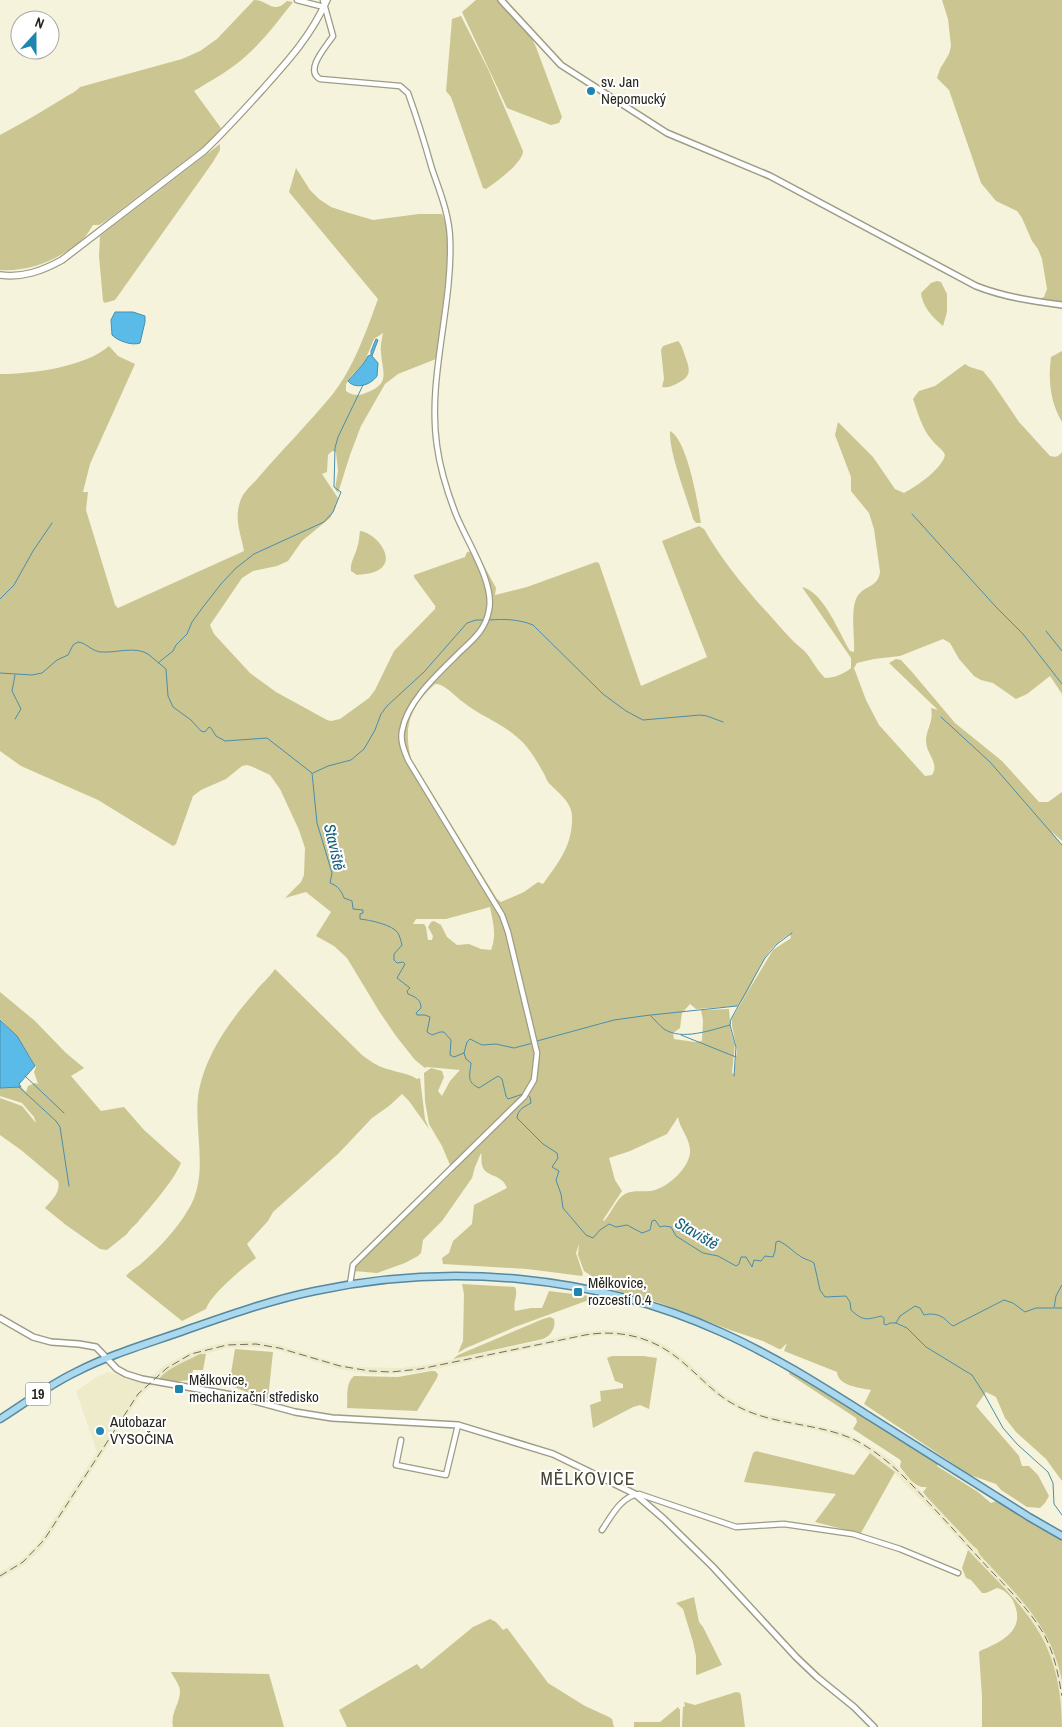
<svg xmlns="http://www.w3.org/2000/svg" width="1062" height="1727" viewBox="0 0 1062 1727" font-family="'Archivo Narrow',sans-serif">
<style>
.built{fill:#eeebcb}
.green{fill:#cbc591;fill-rule:evenodd}
.water{fill:#5bbbe8;stroke:#4b8eab}
.lines{fill:none;stroke-linecap:round;stroke-linejoin:round}
.stream{stroke:#4b8eab;stroke-width:1}
.minor-casing{stroke:#9d9c85;stroke-width:7}
.tertiary-casing{stroke:#9d9c85;stroke-width:8}
.secondary-casing{stroke:#9d9c85;stroke-width:8}
.primary-casing{stroke:#57889e;stroke-width:9}
.minor{stroke:#fff;stroke-width:4.5}
.tertiary{stroke:#fff;stroke-width:5}
.secondary{stroke:#fff;stroke-width:5.5}
.primary{stroke:#aad8ef;stroke-width:6}
.rail{stroke:#706e61;stroke-width:1;stroke-dasharray:8 4;stroke-linecap:butt}
.poi-dot{fill:#1f85af;stroke:#fff;stroke-width:2}
.labels{text-anchor:middle;stroke-width:4;stroke-linejoin:round;paint-order:stroke}
.shield{fill:#fff;stroke:#676661;stroke-width:1}
.shield-label{font-size:14px;font-weight:bold;fill:#26251d}
.poi-label{font-size:15px;fill:#26251d;stroke:#fff;text-anchor:start}
.water-label{font-size:16px;font-style:italic;fill:#15607e;stroke:#fff}
.quarter-label{font-size:18px;letter-spacing:1px;fill:#494733;stroke:#fff}
</style>
<rect width="100%" height="100%" fill="#f5f3db"/>
<path class="built" d="M604 1330 630 1332 649 1338 665 1345 683 1358 721 1393 745 1407 762 1414 828 1428 845 1433 869 1445 891 1460 946 1517 1025 1604 1040 1623 1054 1649 1060 1670 1062 1681V1712L1054 1671 1048 1651 1035 1626 1021 1608 942 1521 887 1465 866 1450 843 1438 819 1431 761 1419 743 1412 718 1397 679 1362 662 1350 638 1340 620 1336 604 1335 585 1337 421 1372 391 1374H369L339 1369 278 1350 256 1347 227 1348 193 1357 168 1370 140 1396 42 1548 25 1564 0 1579V1572L21 1560 37 1545 97 1452 76 1391 95 1378 108 1372 145 1382 165 1365 190 1352 209 1346 236 1341H256L279 1345 341 1364 359 1367 401 1368 431 1364 584 1332Z"/>
<path class="green" d="M254 0C268 0 273 15 287 1L293 2C278 21 264 40 246 56 231 70 212 80 194 91L221 128 209 142 107 220 99 225H93C90 229 88 234 84 238 61 259 31 272 0 270V135C22 123 43 111 64 98 70 94 76 92 80 87L182 59 200 51 217 39Z
M476 0H497L531 37 536 47 562 117 559 123 551 125 507 108 462 12Z
M942 0H1062V303L1039 299 1044 297 1047 289 1042 259 1038 249 1032 241 1022 218 1017 211 996 201 981 183 949 90 937 78 940 69 949 54 951 46 948 19Z
M461 16 488 69 523 151C523 163 495 183 486 189L483 188 451 97 446 91 452 19Z
M220 144V150L213 162 115 300 105 303 103 301 99 256 100 236Z
M296 168 310 190 319 199 331 207 346 212 373 220 419 214H442C456 241 439 326 436 359L398 374 385 384 361 426 350 455 338 493 335 489 338 471 336 452 332 451 328 455 327 472 322 474 338 498 334 511 330 518 302 541 288 561 277 566 253 571 242 578 210 625 214 634 250 673 276 692 327 720 331 721 340 719 369 698 375 690 394 651 435 609V607H436L414 577V575L465 557 467 552 476 551 496 588 495 595 527 587 596 562 599 563 641 686 705 658 707 657 662 541 699 526 704 529C723 562 748 592 774 620 783 630 791 640 801 648 809 653 816 670 825 678 834 678 844 674 851 668V658L802 587C824 592 839 633 850 651L854 652C855 637 850 610 857 597 864 585 878 588 880 572L874 529 869 513 851 491V477L835 435 838 422 873 457 895 489 904 493C917 486 942 469 945 455 942 448 936 446 932 440 922 429 918 413 913 399L919 391 935 386 965 364 970 367 983 371 992 382 1019 422 1050 456C1056 458 1059 456 1062 452V694L1050 676 1027 694 1016 699 993 683 981 680 974 676 959 659 950 643 943 639 900 656 874 659 857 663 854 668 866 700 879 725 925 776 932 775C940 763 926 754 926 741 926 729 934 722 931 708L938 710 889 663 896 659 901 660 912 672 955 723 1002 761 1039 802H1048L1062 792V841L1051 831 1062 845V1481L1046 1459 1016 1432 1005 1418 996 1397 986 1392 976 1406 1019 1456 1022 1466H1029L1038 1475 1049 1496 1045 1503 1040 1508 1027 1507 1001 1490 996 1484 970 1475 864 1404 871 1390C860 1388 838 1386 837 1372L784 1351 787 1343 781 1349H779L763 1341 730 1330 657 1302 614 1290 608 1284 593 1277 584 1271 578 1255 579 1244 576 1253 583 1274 582 1276 527 1269 443 1264 442 1258 449 1253 453 1241 472 1224 474 1205 507 1188C502 1173 485 1178 482 1165 481 1162 482 1156 481 1153L475 1167 472 1178 442 1221 423 1240 421 1253 418 1256 405 1263 377 1273 354 1271 357 1264 453 1172 442 1146 429 1124 425 1101 424 1073 431 1068 442 1071 444 1077 438 1091 442 1096 450 1081 460 1070 427 1067 425 1068 415 1060 396 1036 379 1011 347 958 334 946 316 936 331 912 306 892 285 898 301 882 304 875 305 848 299 830 280 789 270 775 253 767 247 765 242 766 226 779 201 790 193 796 176 844 173 846 98 800 21 766 0 751V374C32 374 85 367 109 346L118 356 135 364 90 464 83 492H88L86 510 115 605 118 608 244 551C241 534 234 520 240 502 242 493 252 485 258 478 282 450 308 424 332 395 353 369 366 332 378 299L289 192ZM383 333C382 339 380 346 381 352 382 371 391 383 368 392 360 396 353 396 346 391V384L352 375 364 363 374 339ZM435 684C444 683 456 697 463 702 480 716 502 723 518 738 528 746 537 761 543 772 545 775 546 779 548 782 557 792 572 802 572 816 573 846 558 863 543 884L538 882 524 892 501 902 497 899 411 759C403 726 410 707 435 684ZM490 907C493 923 497 935 491 950L481 949 469 944 457 945 447 937 441 925 434 921 431 922 428 927 433 936 432 940H428L426 927 424 924H413L416 919H446ZM790 934 791 938 773 950 732 1018V1026L737 1050 734 1074 732 1073 735 1044 731 1032 729 1009 701 1010 703 1020 702 1041 695 1042 674 1039 673 1033 680 1028 682 1013 690 1004 696 1009 738 1006C759 980 757 953 790 934ZM678 1117C680 1129 689 1137 690 1149 692 1165 670 1186 655 1190 645 1193 634 1189 625 1194 616 1199 611 1214 604 1221L603 1220 622 1191 615 1180 609 1158 630 1151 667 1134Z
M937 281 941 282 947 294V312L943 326C933 318 922 306 921 293L931 283Z
M678 341C682 345 683 350 685 356 690 369 692 376 678 383 672 386 669 388 662 387L664 379 661 350 663 346Z
M1062 351V422C1050 402 1048 379 1051 357Z
M670 431C687 439 698 503 701 523H696L693 519C687 496 669 454 670 431Z
M360 531C372 532 390 550 385 563 381 573 366 574 357 575L351 571C350 562 355 556 357 548 359 543 359 537 360 531Z
M275 969 362 1055C370 1061 377 1066 387 1069 397 1072 410 1074 417 1079L420 1078 425 1119 429 1129 409 1101 402 1094 389 1106 372 1118 339 1153 273 1212 268 1221 247 1244 256 1258C243 1268 211 1294 206 1309L182 1321 126 1276C131 1270 138 1267 143 1262 160 1247 177 1229 188 1210 211 1174 192 1129 199 1090 207 1052 230 1021 255 992 261 984 269 978 275 969Z
M0 992 35 1021 66 1053 84 1068 71 1076 101 1111 124 1107 144 1130 181 1163C173 1182 151 1206 137 1223 133 1227 129 1230 127 1234L107 1250 100 1249 66 1225 45 1208C52 1200 61 1192 58 1181L21 1150 0 1135V1098L22 1106 36 1123 34 1117 22 1103 0 1096V1088L21 1087 26 1092 28 1086 35 1083 38 1084 34 1072 36 1067C24 1046 17 1036 0 1019Z
M462 1284 515 1287C519 1295 512 1303 515 1311L531 1308H542L549 1291 597 1297 515 1327 466 1348 458 1353 463 1341 464 1294Z
M550 1317 554 1319C556 1328 551 1335 543 1339L453 1359 458 1355 543 1319Z
M235 1349 273 1352 268 1399C254 1396 243 1390 229 1385Z
M200 1354H206L203 1370H193L191 1380 169 1382 159 1379C168 1367 187 1361 200 1354Z
M612 1356H643L657 1358 649 1409 640 1405 633 1407 593 1428 590 1405 601 1401 600 1391 623 1388V1384L615 1381 607 1358Z
M431 1371H435L438 1374 437 1378 417 1411 347 1408C348 1398 345 1383 354 1376L398 1377Z
M790 1371 938 1464 937 1466 978 1492 991 1503 996 1501 1062 1540V1681C1051 1624 1017 1596 980 1555L977 1549 973 1546 927 1497 923 1492 927 1487C915 1489 907 1475 900 1467L901 1461 899 1459 853 1429 857 1422 856 1418 789 1374Z
M756 1451 854 1475 870 1453 895 1472 861 1533H858L815 1522 836 1494 744 1482 753 1453Z
M968 1550C991 1575 1024 1605 1040 1634 1056 1661 1062 1696 1062 1727H982V1697L979 1652C982 1649 985 1649 989 1647 1009 1638 1024 1626 1014 1603 1012 1597 1004 1589 997 1588L986 1593H982L971 1580 966 1578 962 1568Z
M694 1597 699 1622 703 1627 722 1665 697 1675 696 1674V1656L693 1642 683 1609 676 1603Z
M490 1619 496 1622 503 1630 507 1628 548 1683 585 1706 609 1717 612 1719 614 1727H347L339 1710 417 1664 421 1669 423 1668 473 1627Z
M171 1672 269 1674 284 1727H173C170 1713 180 1704 180 1691 180 1685 174 1678 171 1672Z
M736 1692 740 1693 741 1696 745 1727H682L683 1707 685 1706 684 1702 695 1705Z
M678 1707 680 1710V1727H634V1722H660Z"/>
<path class="water" d="M115 312H133L145 316V322L140 343C132 346 118 341 112 335L111 320Z
M376 339 378 340 372 356 378 363 377 376C371 385 355 390 348 381L364 363 368 356 371 355V351Z
M0 1020 17 1036 35 1066 19 1084 21 1087 0 1088Z"/>
<g class="lines">
<path class="stream" d="M912 514 996 607 1023 634 1062 684
M0 599 14 585 33 551 52 523
M489 620C505 619 518 619 533 625L603 694 626 711 643 720 700 715 707 716 723 722
M1046 631 1062 651
M158 663 173 651 176 645 187 634 192 622 203 607 221 584 236 568 254 554 324 522 333 512 341 492 334 487 335 448 338 437 363 385
M0 673 32 675 42 673 57 660 68 655 73 645 78 642C87 643 92 652 102 652 116 653 135 646 148 654 154 659 160 664 166 669L168 696 173 707 191 720 201 731 205 732 209 727 211 728 216 736 225 741 267 738 312 773 317 823 332 873 330 883C338 886 341 890 344 898L352 901 353 909 363 910V913L360 914V919C370 920 393 925 398 933 400 937 401 941 402 945L394 954V960L397 963 403 962 405 964 397 978 410 988 407 991 408 994C415 997 421 999 421 1008L416 1013 417 1015H425L430 1017 427 1032 432 1035 440 1032H444L451 1040 450 1055 454 1057 464 1053 466 1059 471 1063C470 1075 466 1082 479 1088L498 1076 502 1079 506 1096 508 1099 523 1094
M941 717 990 762 1062 845
M15 719 21 709 12 691 15 675
M313 773 328 766 351 760 364 749 375 730 381 714 387 706 424 672 467 623 476 620H485
M651 1015 737 1006
M730 1025 736 1047 734 1076
M681 1035 736 1057
M537 1041 614 1020 650 1015C655 1020 659 1025 664 1029 682 1041 711 1030 730 1025L731 1019 765 958 777 944 792 933
M464 1053 467 1042 470 1039 482 1045 496 1044 514 1048 533 1043
M25 1076 64 1113
M19 1087 56 1121 60 1127 69 1186
M527 1094 530 1097 531 1103C524 1107 518 1109 517 1118L543 1144 557 1153 558 1158 552 1167 559 1171 556 1180 561 1194 563 1208 586 1235 593 1238 600 1230 609 1224 616 1227 627 1225 642 1233 650 1230 652 1221 655 1220 660 1227 664 1226 671 1227 676 1236 703 1253 718 1256 736 1266 739 1264 741 1257H746L752 1267 754 1260 761 1261 765 1256 773 1257 775 1251 776 1242 779 1241C788 1245 794 1253 803 1258 807 1260 810 1260 814 1263L820 1290 825 1297 846 1296 850 1302 851 1310C863 1321 866 1320 881 1316L884 1318V1324L886 1325 890 1323H896L900 1316 915 1306 920 1308 924 1315C931 1313 940 1314 946 1320 948 1322 950 1324 953 1326L1004 1300 1013 1303 1025 1312 1036 1308H1054L1056 1296 1062 1285
M1055 1308H1062
M896 1323 907 1328 926 1347 972 1375 983 1392 1003 1428 1017 1444 1048 1472 1053 1483 1054 1504 1062 1515"/>
<g class="minor-casing">
<path id="minor" d="M297 0 324 7
M323 0 333 36C326 47 304 70 320 79L400 86 408 93C417 118 425 144 432 169 440 192 449 214 450 238 453 307 427 378 437 446 440 468 447 491 455 512 465 539 495 582 489 610 486 628 475 638 462 650 441 671 407 700 402 731 400 741 404 750 408 760L502 915 508 932 537 1053 534 1080 524 1097 361 1257 353 1265 350 1284
M401 1440 396 1465 446 1475 458 1425
M602 1530C611 1517 621 1496 639 1494L736 1527 784 1524 853 1534 900 1549 958 1573"/>
</g>
<g class="tertiary-casing">
<path id="tertiary" d="M501 0 561 65 667 133 770 176 976 286C1004 297 1032 301 1062 305
M0 1318 33 1337 51 1342 79 1344 96 1347 117 1369 126 1374 142 1379 232 1395 295 1412 332 1418 458 1425 553 1454 635 1494 664 1519 713 1567 796 1657 817 1677 854 1707 874 1727"/>
</g>
<g class="secondary-casing">
<path id="secondary" d="M0 275C23 278 42 271 62 260L204 151C224 132 243 111 262 90 288 61 311 36 327 0"/>
</g>
<g class="primary-casing">
<path id="primary" d="M0 1419C25 1403 49 1385 76 1372 111 1354 150 1343 186 1330 229 1315 271 1300 315 1291 450 1262 595 1275 721 1332 775 1356 823 1387 872 1418 924 1451 976 1484 1029 1517L1062 1536"/>
</g>
<use href="#minor" class="minor"/>
<use href="#tertiary" class="tertiary"/>
<use href="#secondary" class="secondary"/>
<use href="#primary" class="primary"/>
<path class="rail" d="M0 1576 23 1562 44 1540 138 1394 167 1368 191 1354 227 1345 256 1344 279 1348 340 1366 370 1371 391 1372 420 1369 585 1335C619 1329 653 1337 680 1360 699 1375 714 1394 735 1405 772 1426 817 1422 855 1440 884 1455 905 1477 927 1501 945 1520 963 1540 980 1559 1001 1582 1026 1605 1042 1631 1054 1651 1058 1673 1062 1696"/>
</g>
<g class="poi-dot">
<circle cx="591" cy="91" r="5"/>
<rect x="573" y="1287" width="10" height="10" rx="2.5"/>
<rect x="174" y="1384" width="10" height="10" rx="2.5"/>
<circle cx="100" cy="1431" r="5"/>
</g>
<g class="labels">
<rect class="shield" x="25.5" y="1382.5" width="25" height="23" rx="4"/>
<g class="shield-label">
<text x="38" y="1399">19</text>
</g>
<g class="poi-label">
<text x="601" y="87">sv. Jan<tspan x="601" dy="17">Nepomucký</tspan></text>
<text x="588" y="1288">Mělkovice,<tspan x="588" dy="17">rozcestí 0.4</tspan></text>
<text x="189" y="1385">Mělkovice,<tspan x="189" dy="17">mechanizační středisko</tspan></text>
<text x="110" y="1427">Autobazar<tspan x="110" dy="17">VYSOČINA</tspan></text>
</g>
<g class="water-label">
<text transform="translate(335 847) rotate(77)" y="6">Staviště</text>
<text transform="translate(697 1233) rotate(31)" y="6">Staviště</text>
</g>
<g class="quarter-label">
<text x="588" y="1485">MĚLKOVICE</text>
</g>
</g>
<g transform="translate(35 35) rotate(21)"><circle r="24" fill="#ffffff" stroke="#a8a8a5"/>
<path d="M0-4L9 19L0 12L-9 19Z" fill="#1f85af"/>
<text y="-8" font-size="14" font-weight="bold" text-anchor="middle" fill="#26251d">N</text>
</g>
</svg>
